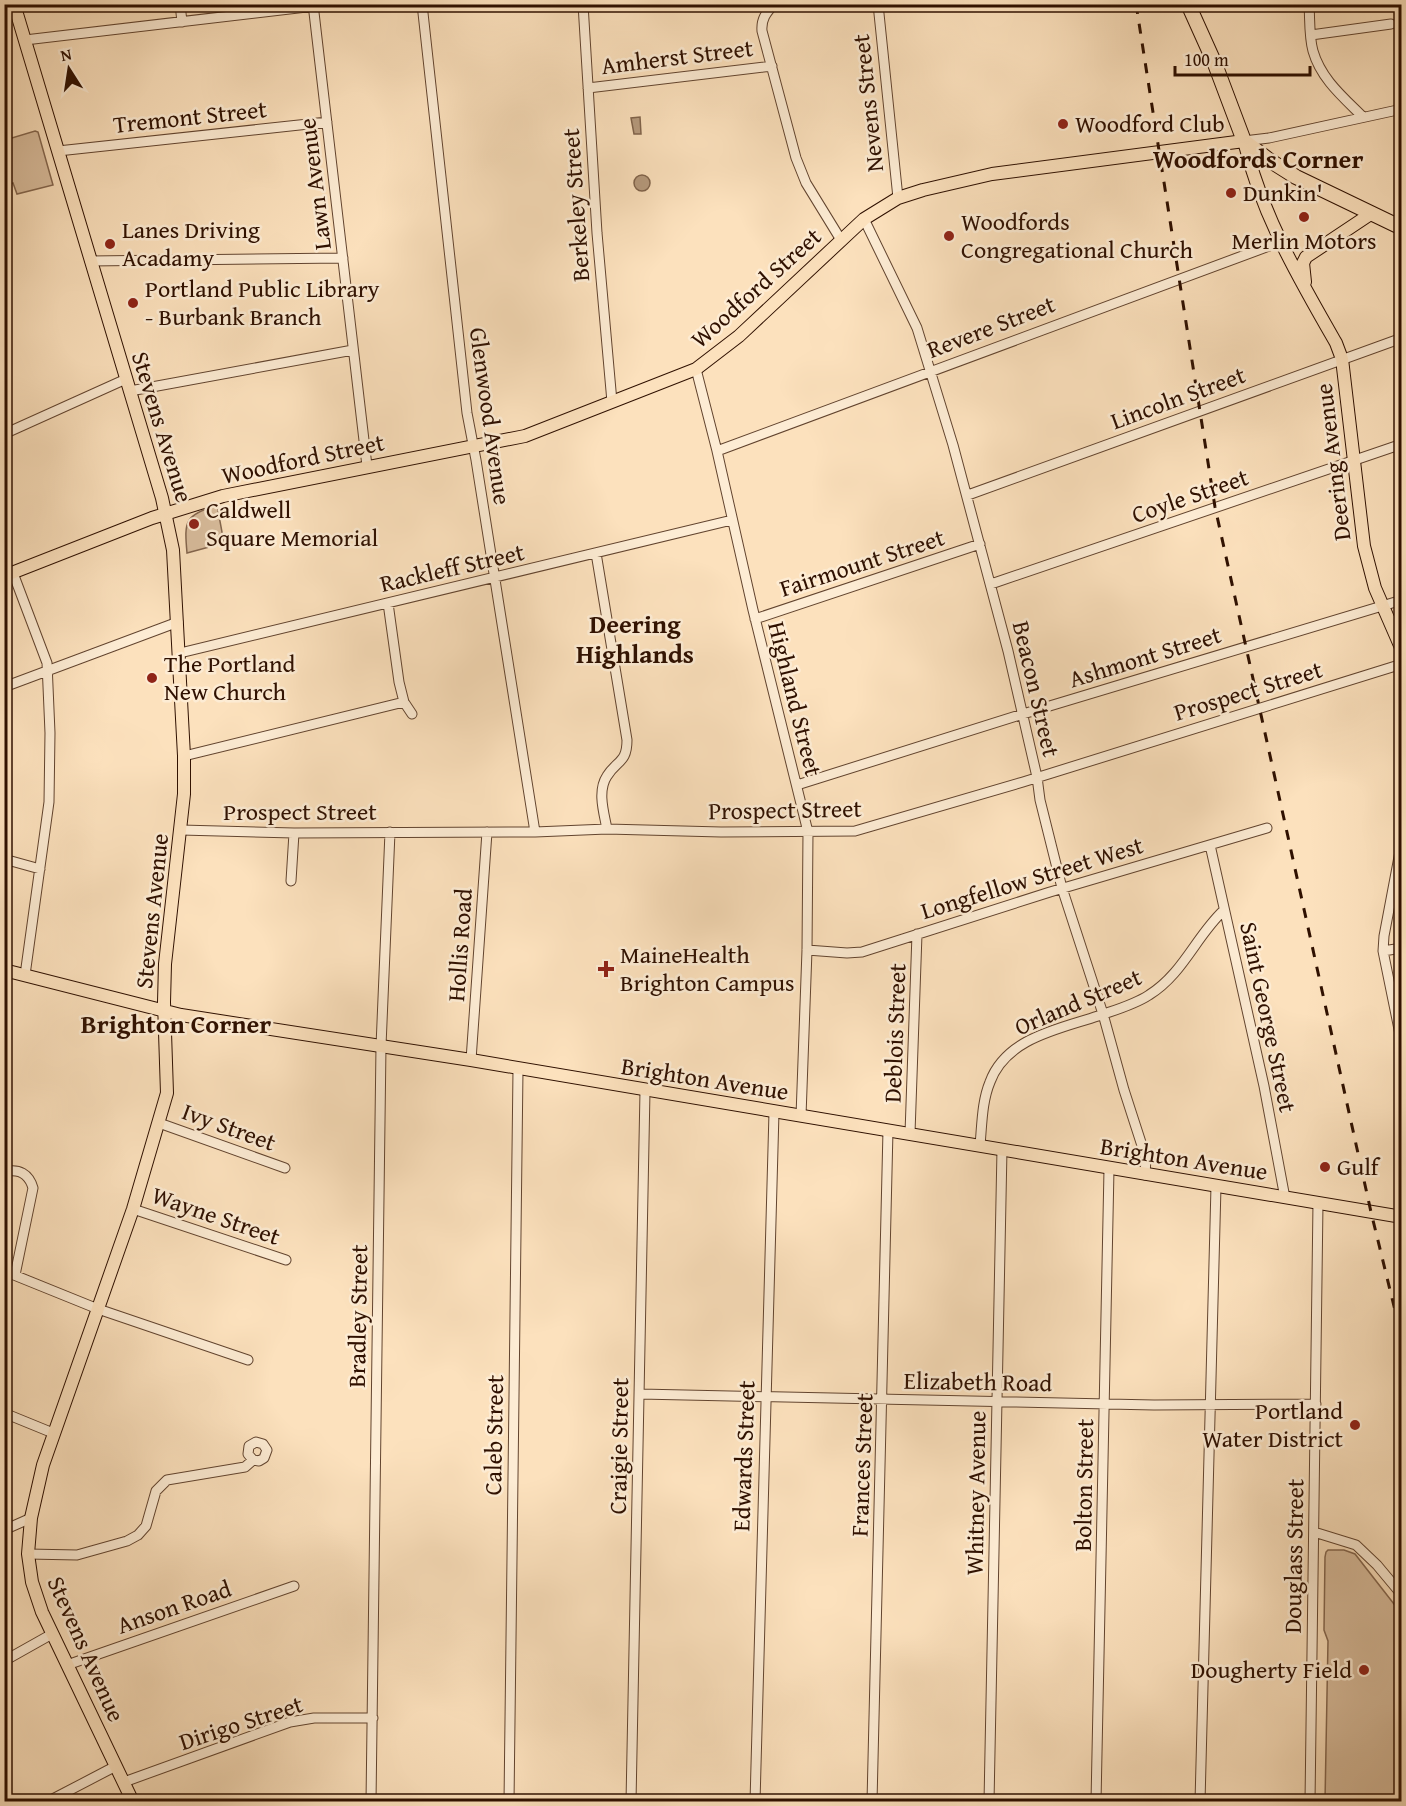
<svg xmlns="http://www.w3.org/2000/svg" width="1406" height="1806" viewBox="0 0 1406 1806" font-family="'Gentium Book Plus',serif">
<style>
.green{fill:#d9bd9d;stroke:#84664e;stroke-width:1.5}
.water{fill:#b69a7d;stroke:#80634b;stroke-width:1.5}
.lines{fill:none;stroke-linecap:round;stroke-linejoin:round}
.minor-casing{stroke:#62442f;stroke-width:11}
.major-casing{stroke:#2f1000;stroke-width:14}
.highway-casing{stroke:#2f1000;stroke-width:16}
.minor{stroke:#fdecd4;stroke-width:9}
.major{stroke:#fce1bd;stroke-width:12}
.highway{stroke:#fce1bd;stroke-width:14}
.rail{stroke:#2f1000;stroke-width:3;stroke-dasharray:10 10;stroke-linecap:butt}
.poi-dot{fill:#8f2418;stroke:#fdecd4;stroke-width:2}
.labels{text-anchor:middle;stroke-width:5;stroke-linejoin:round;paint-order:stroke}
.street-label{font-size:24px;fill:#2f1000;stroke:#fdecd4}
.poi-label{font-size:24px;fill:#2f1000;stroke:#fdecd4;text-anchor:start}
.neighbourhood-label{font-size:26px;font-weight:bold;fill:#2f1000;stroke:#fdecd4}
</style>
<rect width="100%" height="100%" fill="#fce1bd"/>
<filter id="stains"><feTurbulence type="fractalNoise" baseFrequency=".00333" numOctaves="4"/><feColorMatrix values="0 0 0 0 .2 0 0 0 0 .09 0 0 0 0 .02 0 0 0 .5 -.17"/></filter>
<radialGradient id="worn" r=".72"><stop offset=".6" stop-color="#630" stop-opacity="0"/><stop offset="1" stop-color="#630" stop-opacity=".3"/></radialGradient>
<path class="green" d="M35 131 38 132 53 185 17 194 13 183 5 186V140Z
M217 505 224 543 187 553C184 520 185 516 217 505Z
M1328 1550H1344L1355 1554 1401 1613V1801H1325L1328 1641 1324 1630 1325 1557 1326 1552Z"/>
<path class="water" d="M640 117 641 134H634L631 118Z
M634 183a8 8 0 1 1 16 0a8 8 0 1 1-16 0Z"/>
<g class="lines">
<g class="minor-casing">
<path id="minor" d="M180 4 182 22
M313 4 367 466
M422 4 467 413 476 460 535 832
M583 4 597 233 612 402
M774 4C766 13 761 19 762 31L796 158 806 183 841 240
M878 4 898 198
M1309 4C1310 20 1309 37 1313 51 1321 79 1343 97 1363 117
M1311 35 1391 24
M25 40 332 4
M588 88 772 66
M1244 141 1269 138 1402 109
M58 151 327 122
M864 219 917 328 953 445 1008 651 1037 777 1040 800 1062 888 1103 1014 1124 1090 1146 1158 1145 1175
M90 261 343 258
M696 369 717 451 753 610 808 832 807 950 801 1116
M130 391 353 350
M4 434 126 379
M717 451 1280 242
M968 495 1402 338
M596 553 627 740C627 763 617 760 607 776 597 791 604 813 607 829
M13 573 47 663 50 733 49 802 25 975
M991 584 1402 444
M388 603 399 682 404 702 412 714
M755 619 980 544
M180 653 732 520
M4 687 178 622
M184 756 404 702
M797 785 1023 714 1402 600
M181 830 294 833 535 832 607 829 721 832 855 831 1023 782 1402 664
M1402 841 1384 936 1383 951 1402 1044
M1210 845 1264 1086 1285 1198
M4 859 40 869
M291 881 294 833
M807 950 847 953 862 952 1050 892 1267 828
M1383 951 1402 948
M471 1060 487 832
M159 1123 285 1168
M910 1133 917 934
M980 1145C982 1124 982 1101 990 1082 1006 1038 1059 1029 1098 1016 1115 1010 1134 1005 1149 995 1183 974 1196 936 1224 910
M4 1172C19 1168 29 1174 33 1188L15 1275
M133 1209 286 1260
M4 1271 98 1309 248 1360
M640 1394 1154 1405 1316 1404
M4 1413 53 1433
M4 1530 31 1518
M1314 1532 1356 1545 1377 1565 1402 1595
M28 1554 77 1555 127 1541 138 1535 146 1526 156 1491 167 1480 245 1467 253 1460 259 1461 264 1458 267 1450 263 1444 256 1442 249 1446 248 1454 253 1460
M4 1661 52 1634
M67 1665 294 1586
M124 1782 290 1722 314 1718H373
M47 1802 116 1766
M371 1802 381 1046 390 832
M509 1802 518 1070
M631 1802 645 1091
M755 1802 774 1112
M872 1802 888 1130
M989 1802 1002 1149
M1096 1802 1109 1169
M1200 1802 1216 1186
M1310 1802 1318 1203"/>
</g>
<g class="major-casing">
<path id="major" d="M14 4 162 498 173 550 184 756V794L165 964 164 1002 167 1093 133 1209 43 1465 31 1518 28 1554 32 1582 42 1612 133 1802
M1305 282 1303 263 1306 257 1372 213
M4 576 152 518 223 496 525 436 696 369 739 336 864 219 898 198 923 190 992 174 1244 141C1262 215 1298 277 1336 343L1342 359 1364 546 1375 588 1402 650
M4 970 181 1015 471 1060 1402 1217"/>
</g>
<g class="highway-casing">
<path id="highway" d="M1188 4 1215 64 1244 141 1269 160 1296 177 1402 228"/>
</g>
<use href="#minor" class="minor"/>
<use href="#major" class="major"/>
<use href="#highway" class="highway"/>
<path class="rail" d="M1136 4 1215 507 1371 1212 1402 1339"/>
</g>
<g class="poi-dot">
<circle cx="1063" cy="124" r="6"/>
<circle cx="1231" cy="193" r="6"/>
<circle cx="1304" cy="217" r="6"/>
<circle cx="949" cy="236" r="6"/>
<circle cx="110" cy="244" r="6"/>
<circle cx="133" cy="303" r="6"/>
<circle cx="194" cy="524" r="6"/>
<circle cx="152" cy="678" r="6"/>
<path d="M603 960h6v6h6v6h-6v6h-6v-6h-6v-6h6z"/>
<circle cx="1325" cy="1167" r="6"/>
<circle cx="1355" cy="1425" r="6"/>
<circle cx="1364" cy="1670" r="6"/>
</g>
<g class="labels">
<g class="street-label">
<text transform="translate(677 57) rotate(-7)" y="8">Amherst Street</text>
<text transform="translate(868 103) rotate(-96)" y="8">Nevens Street</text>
<text transform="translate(190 117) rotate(-6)" y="8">Tremont Street</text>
<text transform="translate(315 184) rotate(-97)" y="8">Lawn Avenue</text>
<text transform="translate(576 205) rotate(-94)" y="8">Berkeley Street</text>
<text transform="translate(756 288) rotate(-42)" y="8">Woodford Street</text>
<text transform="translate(991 327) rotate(-21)" y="8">Revere Street</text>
<text transform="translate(1178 398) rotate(-20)" y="8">Lincoln Street</text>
<text transform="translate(490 416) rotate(82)" y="8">Glenwood Avenue</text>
<text transform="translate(162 427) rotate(73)" y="8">Stevens Avenue</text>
<text transform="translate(303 459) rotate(-12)" y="8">Woodford Street</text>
<text transform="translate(1333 462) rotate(-97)" y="8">Deering Avenue</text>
<text transform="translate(1190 496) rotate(-19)" y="8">Coyle Street</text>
<text transform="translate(862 563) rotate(-18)" y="8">Fairmount Street</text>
<text transform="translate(452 568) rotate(-13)" y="8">Rackleff Street</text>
<text transform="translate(1145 657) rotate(-17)" y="8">Ashmont Street</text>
<text transform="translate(1036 689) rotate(77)" y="8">Beacon Street</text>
<text transform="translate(1248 691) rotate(-17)" y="8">Prospect Street</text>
<text transform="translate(795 699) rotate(76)" y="8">Highland Street</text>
<text transform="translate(785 810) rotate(-1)" y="8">Prospect Street</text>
<text x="300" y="820">Prospect Street</text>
<text transform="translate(1032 878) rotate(-17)" y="8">Longfellow Street West</text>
<text transform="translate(152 911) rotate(-84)" y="8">Stevens Avenue</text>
<text transform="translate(460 945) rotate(-86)" y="8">Hollis Road</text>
<text transform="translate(1078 1002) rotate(-23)" y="8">Orland Street</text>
<text transform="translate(1268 1017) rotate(78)" y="8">Saint George Street</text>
<text transform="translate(895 1033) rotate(-88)" y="8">Deblois Street</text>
<text transform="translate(705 1079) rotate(9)" y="8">Brighton Avenue</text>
<text transform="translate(229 1127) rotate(20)" y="8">Ivy Street</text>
<text transform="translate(1184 1159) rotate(9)" y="8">Brighton Avenue</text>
<text transform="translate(216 1216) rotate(19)" y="8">Wayne Street</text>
<text transform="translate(358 1316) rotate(-89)" y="8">Bradley Street</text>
<text transform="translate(978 1382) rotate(1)" y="8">Elizabeth Road</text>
<text transform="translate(494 1435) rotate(-89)" y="8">Caleb Street</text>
<text transform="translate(619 1446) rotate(-89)" y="8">Craigie Street</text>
<text transform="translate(744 1456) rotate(-88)" y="8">Edwards Street</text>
<text transform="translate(862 1465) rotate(-88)" y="8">Frances Street</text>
<text transform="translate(1084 1485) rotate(-89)" y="8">Bolton Street</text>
<text transform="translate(976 1493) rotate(-89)" y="8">Whitney Avenue</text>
<text transform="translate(1294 1556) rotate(-89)" y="8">Douglass Street</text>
<text transform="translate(174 1607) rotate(-19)" y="8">Anson Road</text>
<text transform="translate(86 1649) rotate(66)" y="8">Stevens Avenue</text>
<text transform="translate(241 1723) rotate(-18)" y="8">Dirigo Street</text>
</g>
<g class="poi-label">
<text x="1075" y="132">Woodford Club</text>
<text x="1243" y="201">Dunkin'</text>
<text x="961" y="230">Woodfords<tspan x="961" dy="28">Congregational Church</tspan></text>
<text x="122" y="238">Lanes Driving<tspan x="122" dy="28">Acadamy</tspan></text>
<text x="1304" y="249" text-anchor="middle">Merlin Motors</text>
<text x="145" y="297">Portland Public Library<tspan x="145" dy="28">- Burbank Branch</tspan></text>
<text x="206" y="518">Caldwell<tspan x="206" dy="28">Square Memorial</tspan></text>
<text x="164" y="672">The Portland<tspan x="164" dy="28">New Church</tspan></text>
<text x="620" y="963">MaineHealth<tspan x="620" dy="28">Brighton Campus</tspan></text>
<text x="1337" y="1175">Gulf</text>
<text x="1343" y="1419" text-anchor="end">Portland<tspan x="1343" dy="28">Water District</tspan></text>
<text x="1352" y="1678" text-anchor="end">Dougherty Field</text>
</g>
<g class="neighbourhood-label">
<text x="1258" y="168">Woodfords Corner</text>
<text x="635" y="633">Deering<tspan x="635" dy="30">Highlands</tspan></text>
<text x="176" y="1033">Brighton Corner</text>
</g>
</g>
<rect width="1406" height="1806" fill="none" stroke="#fce1bd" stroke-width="24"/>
<rect x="6" y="6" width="1394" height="1794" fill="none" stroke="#2f1000" stroke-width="3"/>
<rect x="12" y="12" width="1382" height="1782" fill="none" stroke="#2f1000" stroke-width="1.5"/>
<g transform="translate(69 69) rotate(348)" stroke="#fdecd4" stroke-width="4.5" paint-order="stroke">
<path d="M0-4.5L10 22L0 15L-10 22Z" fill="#2f1000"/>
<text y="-9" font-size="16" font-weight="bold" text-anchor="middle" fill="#2f1000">N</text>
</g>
<path d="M1175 66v9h135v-9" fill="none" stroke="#2f1000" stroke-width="3"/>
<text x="1184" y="66" font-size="18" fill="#2f1000" stroke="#fdecd4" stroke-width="4.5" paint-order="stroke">100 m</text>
<rect width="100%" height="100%" filter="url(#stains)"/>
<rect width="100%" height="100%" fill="url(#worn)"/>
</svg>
